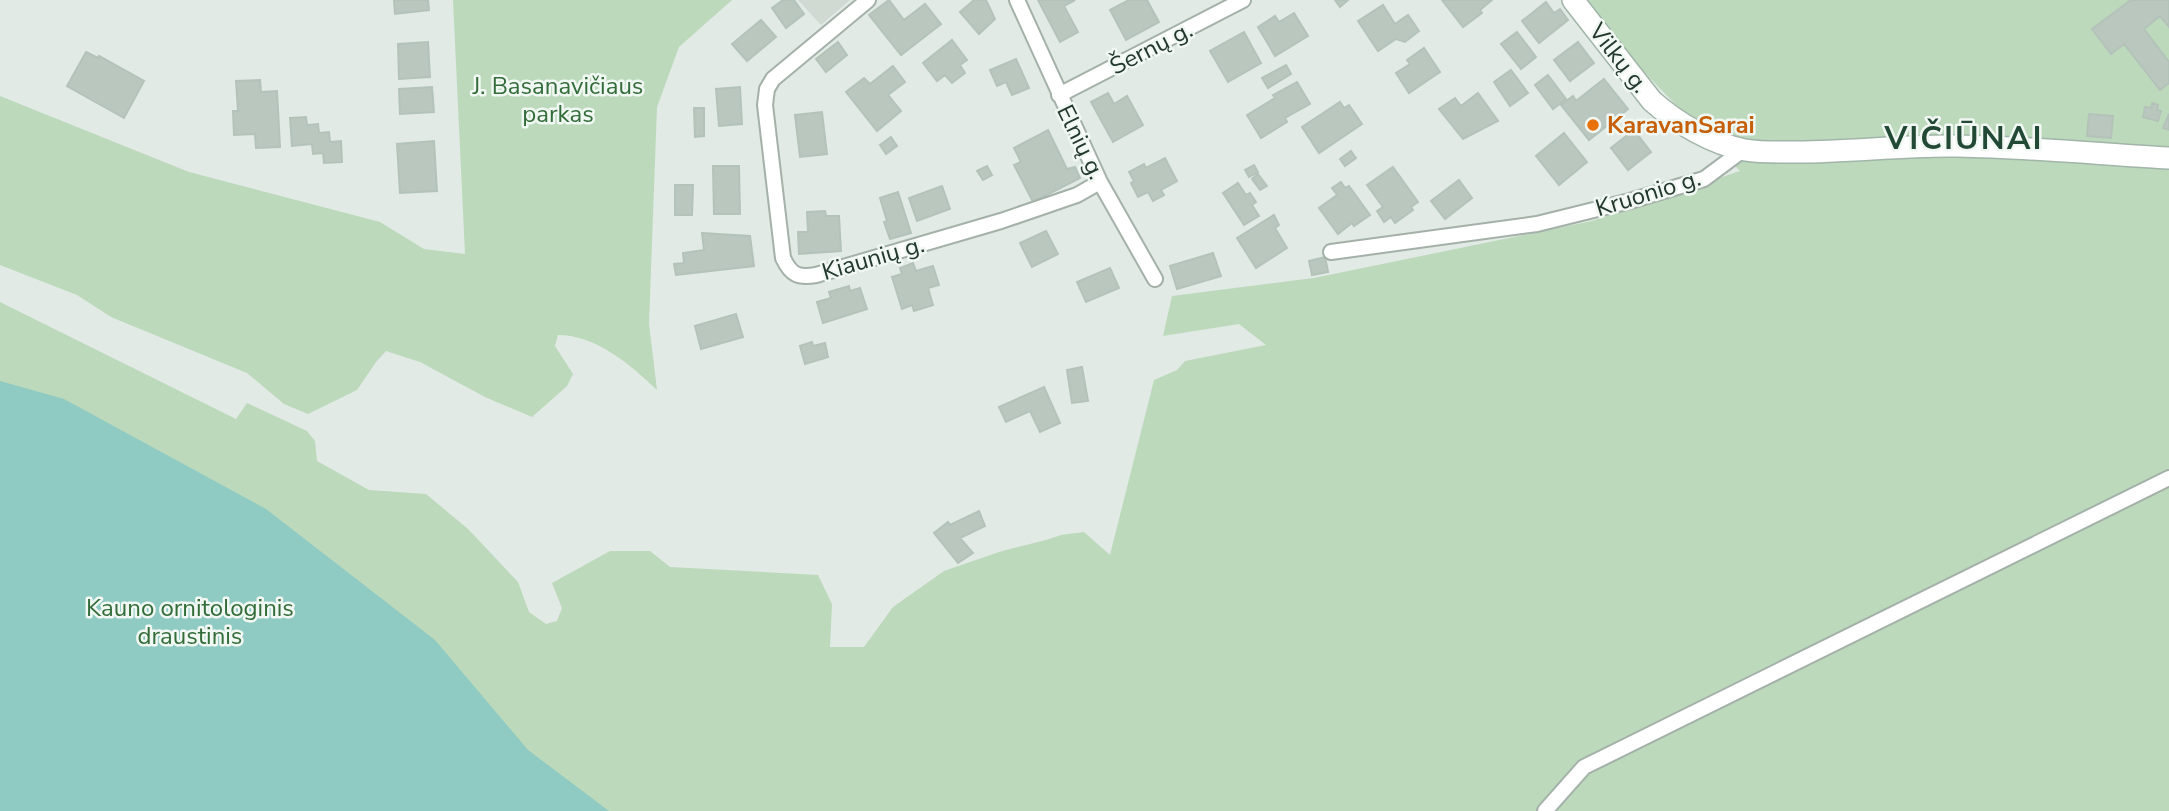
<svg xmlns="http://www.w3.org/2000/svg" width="2169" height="811" viewBox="0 0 2169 811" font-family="'Nunito Sans',sans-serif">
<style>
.built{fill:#d0dad2}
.green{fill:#bcd9bc}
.water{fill:#8fcac3}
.building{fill:#bac7bf;stroke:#b4c3b9;stroke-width:2}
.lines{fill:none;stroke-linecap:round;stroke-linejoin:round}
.street-casing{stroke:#a4b1a9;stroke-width:18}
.secondary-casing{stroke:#a1b5a9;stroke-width:24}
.street{stroke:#fff;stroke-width:14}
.secondary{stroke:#fff;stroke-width:21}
.food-dot{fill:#e8710a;stroke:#f1f7f3;stroke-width:2.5}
.labels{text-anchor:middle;stroke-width:5;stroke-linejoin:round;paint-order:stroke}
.street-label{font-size:24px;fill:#23392d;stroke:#f1f7f3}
.park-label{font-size:24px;fill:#326c39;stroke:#f1f7f3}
.food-label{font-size:24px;font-weight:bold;fill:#c56008;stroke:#f1f7f3;text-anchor:start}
.district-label{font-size:32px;font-weight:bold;letter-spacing:2px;fill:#224935;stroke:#f1f7f3}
</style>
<rect width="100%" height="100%" fill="#e1eae4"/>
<path class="built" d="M798 0H850L821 25Z"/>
<path class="green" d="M453 0H732L679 47 657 107 649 324 657 390C631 365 596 335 558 335L555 346 573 374 567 386 532 417 485 397 420 362 386 351 376 362 357 390 308 414 284 404 247 373 111 317 77 295 0 265V96L189 172 380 222 424 249 465 254Z
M1584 0H2169V811H0V302L236 419 247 403 307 431 315 441 317 461 369 490 426 494 468 529 518 582 529 612 546 624 557 621 562 608 552 583 610 551H650L670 567 818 575 832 604 830 647H864L893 607 944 571 1002 551 1046 540 1061 535 1084 532 1110 555 1154 380 1177 370 1185 361 1266 345 1239 324 1163 336 1172 296 1314 278 1592 221 1740 171 1614 41Z"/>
<path class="water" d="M0 381 64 399 266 509 435 640 528 750 609 811H0Z"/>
<path class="building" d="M394 0H428L429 10 395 14Z
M783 0H794L804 14 786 28 772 8Z
M889 0 904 20 925 4 941 24 901 55 869 15Z
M974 0H986L995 19 979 34 960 12Z
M1038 0H1075L1064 6 1078 32 1060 42Z
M1129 0H1147L1159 22 1126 40 1110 10Z
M1335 0H1348L1340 7Z
M1442 0H1492L1480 10 1482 13 1463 27Z
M2131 0H2169V27L2160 16 2144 29 2169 62V83L2160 90 2124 44 2111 54 2092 29Z
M1546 2 1554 13 1560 9 1568 20 1539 43 1522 21Z
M1383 5 1395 24 1408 15 1419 31 1405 42 1396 39 1378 51 1358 21Z
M1294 13 1308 36 1275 56 1258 27 1275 16 1279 22Z
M761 20 776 37 747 61 732 44Z
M1244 32 1261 63 1228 82 1210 51Z
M1517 32 1536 57 1521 69 1501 44Z
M952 40 967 60 960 65 965 73 952 83 945 75 937 81 923 63Z
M428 42 430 77 399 79 398 44Z
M838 42 847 55 826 72 816 59Z
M1578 42 1594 63 1570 81 1554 60Z
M1424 48 1440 72 1409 93 1396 73 1410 64 1407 60Z
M86 52 98 58 99 56 144 81 124 118 67 86Z
M1016 59 1029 88 1012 95 1006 82 997 86 990 70Z
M1286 65 1291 74 1268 88 1262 78Z
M893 66 905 82 888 95 901 111 877 131 846 92 864 78 870 84Z
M1511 70 1528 93 1510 106 1494 82Z
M1548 75 1566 99 1553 109 1535 85Z
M1604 79 1628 109 1589 140 1561 105 1573 96 1576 101Z
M260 80 261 92 277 91 280 147 256 148 255 134 234 135 233 111H238L236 81Z
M1297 82 1310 104 1285 118 1287 122 1261 138 1247 115 1275 98 1273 95Z
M432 87 434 112 400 114 399 89Z
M740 87 742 124 719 126 716 89Z
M1108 93 1114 104 1127 96 1143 125 1113 142 1091 102Z
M1478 93 1498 121 1463 139 1439 109 1455 98 1461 106Z
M1340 102 1344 108 1349 105 1362 124 1319 153 1302 127Z
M2152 103 2158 105 2157 110 2161 111 2158 121 2143 117 2145 107 2151 108Z
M694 108H704V136L695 137Z
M822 112 827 154 800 157 795 115Z
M2089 114 2113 116 2111 138 2087 136Z
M2169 114V130L2163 128Z
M306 117 307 125 318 124 319 133 329 132 330 142 341 141 342 162 324 163 323 153 313 154 312 144 292 146 290 118Z
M1048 130 1067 169 1075 167 1080 178 1033 202 1014 165 1021 162 1014 148Z
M1634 130 1651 152 1628 170 1611 148Z
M1564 133 1587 162 1559 185 1536 156Z
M891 137 897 146 886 154 880 145Z
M434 141 437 191 400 193 397 144Z
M1351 151 1356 158 1345 166 1340 159Z
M1165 158 1177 181 1161 190 1164 195 1153 201 1148 192 1138 197 1131 183 1134 181 1129 172 1144 164 1146 168Z
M1254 165 1258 172 1249 177 1245 170Z
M713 166H739L740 214H714Z
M987 166 992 175 983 180 977 171Z
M1393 167 1418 202 1411 207 1413 210 1395 223 1391 217 1384 222 1377 211 1383 207 1367 185Z
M1258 174 1267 186 1260 190 1252 179Z
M1459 180 1472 198 1445 219 1431 201Z
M1341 182 1345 188 1349 186 1370 215 1354 226 1352 223 1338 234 1319 208 1337 195 1332 188Z
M1238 183 1246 195 1250 193 1256 202 1252 205 1259 216 1244 225 1223 193Z
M675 185H693L692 215H675Z
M942 186 950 209 917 221 909 198Z
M898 192 911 233 890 239 884 222 887 221 880 198Z
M825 211 826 216H839L841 251 799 254 798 232H808L807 212Z
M1274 215 1279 225 1275 228 1287 248 1256 268 1237 238Z
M1046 231 1058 254 1032 267 1020 243Z
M702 233 750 236 754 266 676 275 674 264 684 263 683 253 704 250Z
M1213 253 1221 276 1177 289 1170 266Z
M1325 257 1328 272 1312 275 1309 261Z
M913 263 916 271 933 266 939 285 928 288 933 305 914 311 912 305 902 309 892 277 902 274 900 268Z
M1110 268 1119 288 1086 302 1077 282Z
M849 286 850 291 860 288 867 309 823 323 817 302 831 298 829 292Z
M736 314 743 337 701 349 695 326Z
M812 342 813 346 825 343 828 357 805 364 800 346Z
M1082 367 1088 401 1072 403 1067 370Z
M1044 387 1060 423 1040 432 1030 411 1006 422 999 407Z
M979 511 985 526 960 538 973 553 958 563 934 533 948 522 950 525Z"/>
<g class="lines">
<g class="street-casing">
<path id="street" d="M868 0 773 79 767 89 765 105 783 258C791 275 798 278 816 275L1001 221 1077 195 1100 182
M1017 0 1100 182 1155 279
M1059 95 1243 0
M1331 252 1537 224 1630 201 1704 179 1743 150
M1545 811 1584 767 2169 478"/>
</g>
<g class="secondary-casing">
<path id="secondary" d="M1573 0 1652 101C1677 123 1712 144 1745 150 1763 153 1781 152 1798 152 1851 152 1904 145 1957 146 2028 147 2099 154 2169 158"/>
</g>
<use href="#street" class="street"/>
<use href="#secondary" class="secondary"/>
</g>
<circle class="food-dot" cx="1593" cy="125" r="7"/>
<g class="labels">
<g class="street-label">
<text transform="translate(1151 48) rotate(-27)" y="8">Šernų g.</text>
<text transform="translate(1619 58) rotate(52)" y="8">Vilkų g.</text>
<text transform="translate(1081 142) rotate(64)" y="8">Elnių g.</text>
<text transform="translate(1648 193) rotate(-17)" y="8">Kruonio g.</text>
<text transform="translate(873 258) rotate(-16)" y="8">Kiaunių g.</text>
</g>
<g class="park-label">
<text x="558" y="94">J. Basanavičiaus<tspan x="558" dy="28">parkas</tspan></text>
<text x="190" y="616">Kauno ornitologinis<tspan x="190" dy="28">draustinis</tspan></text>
</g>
<g class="food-label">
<text x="1607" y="133">KaravanSarai</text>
</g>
<g class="district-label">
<text x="1964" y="149">VIČIŪNAI</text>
</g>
</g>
</svg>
